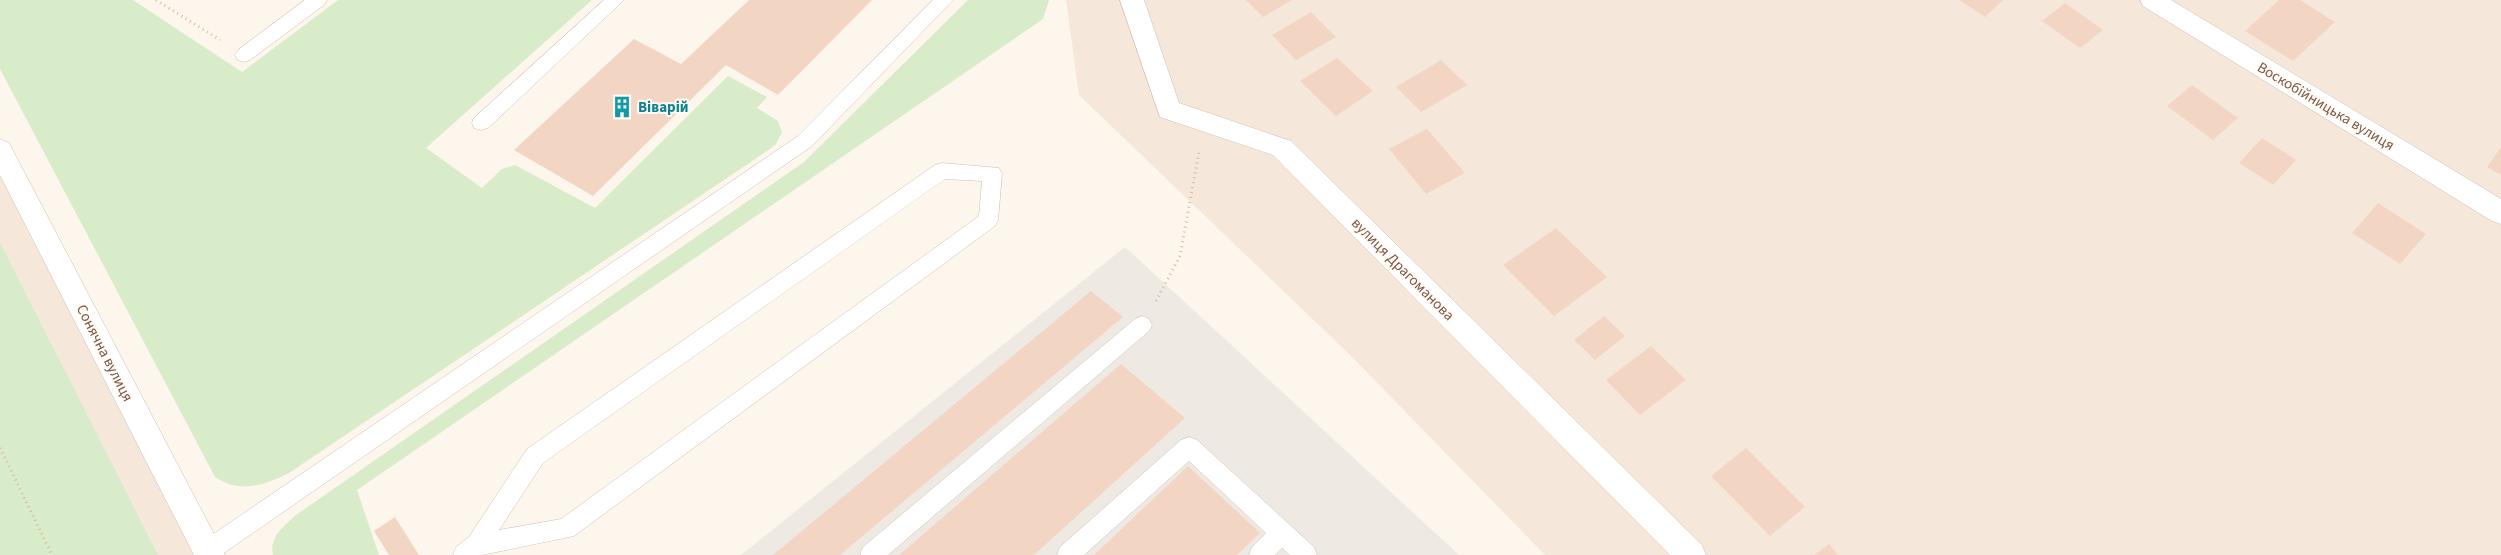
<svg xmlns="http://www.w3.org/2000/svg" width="2501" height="555" viewBox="0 0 2501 555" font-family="'Source Sans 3',sans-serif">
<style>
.residential{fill:#f5e8da}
.industrial{fill:#efe9e4}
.green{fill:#d8ecc9}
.building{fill:#f3d5c3}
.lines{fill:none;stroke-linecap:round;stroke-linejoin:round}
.service-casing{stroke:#d1beb0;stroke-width:1}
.minor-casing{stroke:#d1beb0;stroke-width:1}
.tertiary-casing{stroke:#d1beb0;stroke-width:1}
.path{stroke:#d9b8a5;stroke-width:3;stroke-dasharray:1 4;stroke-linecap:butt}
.service{fill:#fff;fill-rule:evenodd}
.minor{fill:#fff;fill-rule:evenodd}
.tertiary{fill:#fff;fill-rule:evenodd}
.labels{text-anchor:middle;stroke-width:4;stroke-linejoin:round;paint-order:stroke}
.street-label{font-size:15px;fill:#7a5c4d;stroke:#fffaf3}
.culture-label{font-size:15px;font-weight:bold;fill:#0d838f;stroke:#fffaf3;text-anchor:start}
</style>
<rect width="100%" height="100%" fill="#fdf6ec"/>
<path class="residential" d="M1066 0H2501V555H1545L1352 357 1079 95Z
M0 150 210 555H0Z"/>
<path class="industrial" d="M1125 247 1459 555H741Z"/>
<path class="green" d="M0 0H133L242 72 338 0H592L426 148 482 188 502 169 515 165 595 208 728 76 767 97 757 108 778 121 782 132 776 144 767 151 289 473C265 485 240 494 215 477L0 69Z
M968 0H1049L1043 19 357 490 379 555H273C269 537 284 526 296 515L804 162Z
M0 242 158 555H0Z"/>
<path class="building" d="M749 0H872L778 95 726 65 593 196 514 150 634 39 681 64Z
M1246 0H1292L1263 17Z
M1959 0H2003L1985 17Z
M2279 0H2300L2335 22 2293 61 2245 31Z
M2065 3 2103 30 2080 48 2042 21Z
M1311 12 1336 37 1296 60 1272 35Z
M1337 58 1373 91 1336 116 1300 81Z
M1441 60 1467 85 1421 112 1396 87Z
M2192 85 2238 118 2213 140 2167 106Z
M1427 129 1465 173 1426 194 1389 149Z
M2262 138 2296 160 2273 185 2239 163Z
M2501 147V175L2487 167Z
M2378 203 2426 234 2400 264 2352 233Z
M1556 228 1607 277 1554 316 1503 265Z
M1091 291 1123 317 840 555H773Z
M1604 316 1625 336 1595 360 1574 340Z
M1651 346 1686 380 1640 415 1606 380Z
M1121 364 1185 418 1034 555H899Z
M1746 448 1805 507 1770 536 1711 476Z
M1188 466 1260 533 1237 555H1094Z
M395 517 419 555H389L374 531Z
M1829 544 1838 555H1814Z"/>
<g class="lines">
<g class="service-casing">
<path id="service" d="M305 0H327L324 5 250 60 244 62 238 60 235 55 238 50Z
M604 0H624L488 128 481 130 474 128 472 123 474 118Z
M933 0H953L812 146 221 555H199L197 551 200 543 798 136Z
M942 163 999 168 1002 174 998 220 995 226 574 536 482 555H453L456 547 469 537 527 449 935 165ZM945 179 982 181 979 216 561 519 499 530 543 463Z
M1142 316 1149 319 1152 325 1149 331 888 555H860L863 547 1135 319Z
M1189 437 1197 440 1314 547 1317 555H1290L1282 548 1275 555H1249L1252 547 1266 533 1189 461 1084 555H1057L1060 547 1181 440Z"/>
</g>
<g class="minor-casing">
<path id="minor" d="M1120 0H1144L1179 103 1291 141 1702 545 1706 555H1670L1273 155 1160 117Z
M2140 0H2171L2501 199V224L2492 221 2143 6Z"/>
</g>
<g class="tertiary-casing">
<path id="tertiary" d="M0 139 9 143 225 555H194L0 175Z"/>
</g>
<path class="path" d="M156 0 220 40
M1156 301 1180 256 1199 152
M0 448 52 555"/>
<use href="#service" class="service"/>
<use href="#minor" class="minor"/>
<use href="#tertiary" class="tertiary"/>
</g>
<defs>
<g id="building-bare" transform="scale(1.725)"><path d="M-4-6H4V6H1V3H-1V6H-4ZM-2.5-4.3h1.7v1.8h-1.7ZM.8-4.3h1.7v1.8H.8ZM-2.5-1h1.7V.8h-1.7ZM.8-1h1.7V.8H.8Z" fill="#0f9aa8" stroke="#fffaf3" stroke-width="2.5" paint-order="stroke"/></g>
</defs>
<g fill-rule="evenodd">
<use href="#building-bare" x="622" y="107"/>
</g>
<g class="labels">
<g class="street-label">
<text transform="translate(2326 106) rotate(31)" y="5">Воскобійницька вулиця</text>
<text transform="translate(1403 269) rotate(45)" y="5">вулиця Драгоманова</text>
<text transform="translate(105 353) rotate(63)" y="5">Сонячна вулиця</text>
</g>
<g class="culture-label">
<text x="638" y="112">Віварій</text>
</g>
</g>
</svg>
